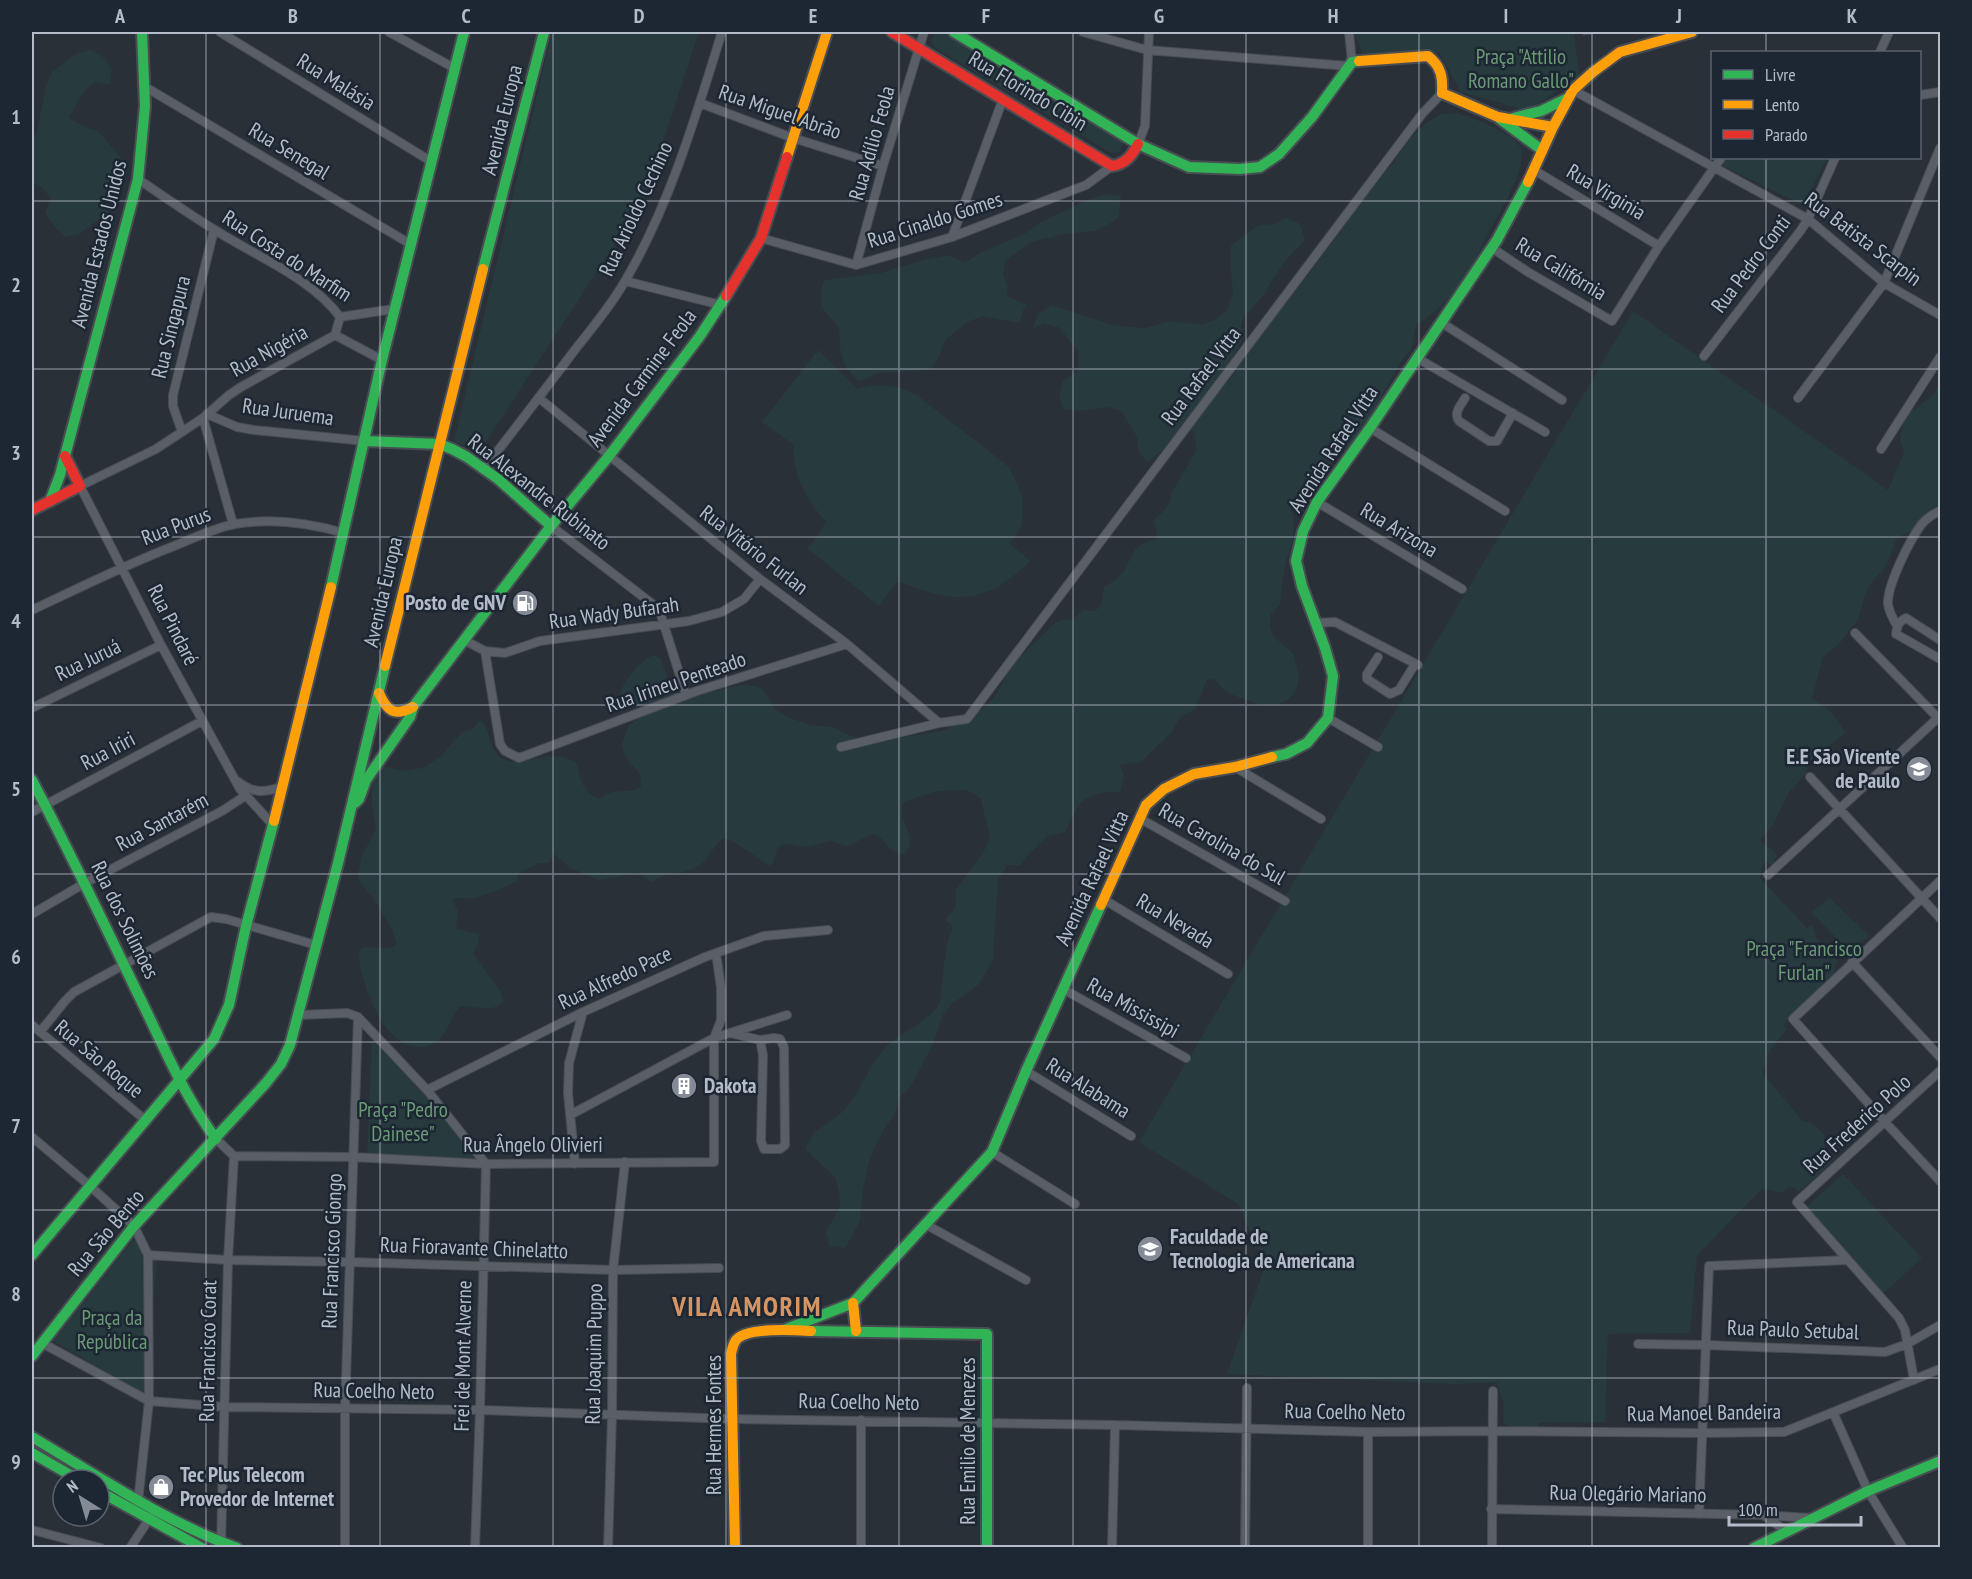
<svg xmlns="http://www.w3.org/2000/svg" width="1972" height="1579" viewBox="0 0 1972 1579" font-family="'PT Sans Narrow',sans-serif">
<style>
.green{fill:#273a3e}
.lines{fill:none;stroke-linecap:round;stroke-linejoin:round}
.stream{stroke:#384963;stroke-width:3}
.street-casing{stroke:#484c53;stroke-width:10}
.fast-casing{stroke:#484c53;stroke-width:14}
.slow-casing{stroke:#484c53;stroke-width:14}
.jam-casing{stroke:#484c53;stroke-width:14}
.street{stroke:#5a5e66;stroke-width:8}
.fast{stroke:#30b455;stroke-width:10}
.slow{stroke:#ff9f0a;stroke-width:10}
.jam{stroke:#e5322d;stroke-width:10}
.grid{fill:none;stroke:#b4bcc9;stroke-width:1.5;stroke-opacity:0.55}
.labels{text-anchor:middle;stroke-width:5;stroke-linejoin:round;paint-order:stroke}
.park-label{font-size:21px;fill:#6b9a76;stroke:#1d2633}
.street-label{font-size:21px;fill:#b4bcc9;stroke:#1d2633}
.poi-label{font-size:21px;font-weight:bold;fill:#b4bcc9;stroke:#1d2633;text-anchor:start}
.district-label{font-size:27px;font-weight:bold;letter-spacing:1.5px;fill:#d59563;stroke:#1d2633}
.neatline{fill:none;stroke:#b4bcc9;stroke-width:2}
.grid-label{font-size:20px;text-anchor:middle;font-weight:bold;fill:#b4bcc9}
</style>
<rect width="100%" height="100%" fill="#2a3038"/>
<path class="green" d="M552 32H699L644 199 478 454 454 441Z
M936 32H944L1120 139C1125 147 1120 154 1111 153L935 48 931 40Z
M1354 32H1574L1579 75 1529 111 1461 92 1439 52 1363 55Z
M91 50 103 57 112 70 110 85 95 82 83 92 69 118 81 125 99 132 121 158 122 190 116 204 105 215 79 234 65 237 56 228 45 213 51 199 42 187 32 182V144L37 131 46 86 52 72 77 53Z
M1457 113C1472 118 1515 133 1521 148 1528 166 1498 216 1489 232 1480 249 1474 266 1463 281 1450 298 1434 315 1416 325L1411 349 1399 365 1374 410 1352 443 1341 453 1314 484 1303 489 1299 500 1291 502 1294 526 1293 540 1285 565 1280 604 1270 615V626L1273 636 1294 654 1299 679 1295 693 1287 700 1277 705H1262L1235 696 1226 691 1215 680 1207 679 1195 710 1180 717 1172 732 1141 762 1120 765 1124 776 1120 792C1082 792 1080 801 1065 832L1048 836 1027 856 1020 865H1008L998 880 993 961 978 985 952 1004 943 1014 933 1044 911 1086 900 1097 894 1115 884 1129 870 1158 863 1189 860 1221 845 1248 830 1246 826 1232 840 1206 839 1191 835 1177 806 1150C807 1146 809 1141 811 1137 818 1127 837 1119 846 1108 863 1088 869 1063 889 1044 901 1033 932 1018 939 1004 941 1001 941 994 941 990 945 970 943 946 953 928L952 925 946 921V918L956 908V890L984 851 990 838 981 799 967 790 937 791 904 802C903 805 902 808 902 812 903 827 918 841 904 854 886 852 888 839 873 834L847 846 831 841 806 847 789 844 781 845 777 849 774 862 769 866C755 857 740 843 724 838 713 845 710 859 698 866 684 874 678 872 665 875 660 876 656 880 651 882L639 873 599 880 570 868 554 854 548 863H538C532 868 522 869 517 875L518 880C514 884 482 896 475 898 469 899 461 898 455 898L453 901 458 912 456 929 479 934V941L473 953 501 992 504 1001C493 1014 475 1006 460 1006 450 1018 445 1042 428 1046 391 1054 371 1006 363 978 361 968 358 960 359 950L363 947 391 948 395 946 396 943 393 931 374 899 360 883 358 877 361 858 376 829 372 807V772L381 766 406 771 425 767 441 756 462 732 472 730 480 720C491 729 489 748 500 757 519 772 552 744 577 764 580 780 583 792 599 799L612 792 636 790 641 786 640 774 625 757 622 745 628 727 643 714 648 706 646 704C596 715 630 667 653 655L660 658 669 680 682 691 689 693 711 692 740 685 755 686 763 690 775 709 787 717 811 725 832 727 849 735 862 739H886L943 731 965 720 986 706 997 694 1013 663 1055 623 1061 620H1072L1083 610 1094 611 1101 606 1104 587C1112 582 1121 577 1126 567 1135 549 1135 544 1157 539V533L1154 520C1163 512 1170 506 1171 494L1197 449 1194 431 1178 433 1161 452 1148 462 1139 453 1137 437 1122 412 1108 407 1079 411 1064 409 1059 397 1063 381 1078 370 1079 353 1060 328 1044 323 1032 329 1038 315 1051 305 1113 325 1145 328 1172 321 1202 325 1214 320 1227 310 1233 293 1230 262 1231 245 1259 225 1274 224 1286 218 1300 224 1305 240 1285 261 1262 297 1244 317 1241 325V341L1212 399 1231 378 1270 323 1312 270 1377 181 1393 163 1410 138 1425 124 1441 114Z
M1723 158H1827L1803 205 1719 164Z
M1106 194 1121 196 1119 217 1106 226 1094 231 1064 234 1031 242 1005 261 1003 275 1008 287 1007 296 1027 305C1021 310 1023 318 1018 323L983 316 968 322 946 339 936 363 929 370 879 373 858 382 844 364 840 348 839 328 822 308 821 296 823 283 826 280 881 273 923 260 949 255 965 263 980 253 1024 234 1039 223 1090 199Z
M1633 311 1888 490 1904 453 1900 440 1904 419 1910 412 1934 395 1940 381V515L1932 521 1897 538 1886 566 1871 583 1866 593 1857 621 1840 643 1823 657 1812 698C1827 707 1838 718 1845 733L1836 741 1816 754 1808 765 1806 773 1788 794 1773 825 1760 840C1764 847 1773 848 1777 855L1773 864 1771 865 1767 861 1763 865 1760 878 1807 928 1812 925 1817 939 1838 961 1835 964V977C1827 986 1820 995 1811 1004 1801 1014 1794 1009 1784 1025L1787 1029 1768 1053 1763 1074 1803 1121 1811 1123 1824 1134 1825 1149 1834 1159 1815 1178 1798 1192 1794 1187H1788L1782 1193 1762 1189 1697 1255 1690 1333 1608 1334 1605 1422 1539 1423 1536 1430 1514 1428 1504 1424 1503 1403 1497 1382 1455 1384 1227 1374 1265 1266 1238 1204 1139 1142Z
M818 350 857 389 868 386 883 385 901 388 918 396 1008 466 1018 485 1023 499 1022 525 1010 544 1030 561C987 605 953 605 898 581L879 606 808 549 826 522C805 498 793 476 793 444L762 422Z
M1830 898 1869 936 1849 951 1811 912Z
M372 1040 455 1126 479 1161 367 1156Z
M1843 1174 1922 1258 1882 1295 1805 1208Z
M141 1231 157 1258 146 1395 53 1341Z"/>
<g class="lines">
<path class="stream" d="M1584 34 1596 32"/>
<g class="street-casing">
<path id="street" d="M220 32 432 162
M389 32 454 68
M1083 32 1147 50 1348 66
M1349 32 1352 62
M1880 52 1889 32
M147 88 412 245
M1573 90 1808 219 1884 283 1940 315
M1920 95 1940 92
M700 103 793 138 883 166
M1138 144 1145 126 1149 32
M1534 170 1659 246
M138 179C163 196 189 214 215 230 254 255 313 279 340 317
M952 237 1003 99
M761 238 856 265 952 237 1086 185 1112 166
M1492 248 1528 272 1612 321 1659 246 1721 158
M856 265 883 166 924 32
M625 281 721 305
M340 317 394 309
M1442 323 1562 400
M335 335 382 360
M1704 356 1801 230 1808 219 1835 158
M1417 358 1545 432
M539 398 760 579 847 644 939 723 967 719 1422 114 1442 93
M1465 398C1461 405 1453 413 1459 421L1489 441H1497L1513 413
M1798 398 1884 283 1940 148
M207 414 237 427 254 430 365 441
M203 418 233 524
M1370 428 1505 511
M182 432 173 406V395L214 230
M1881 449 1940 357
M483 470C514 430 544 391 574 351 592 328 611 306 625 281 670 205 696 115 722 32
M1317 502 1462 589
M551 526 659 609 686 695
M32 610C79 588 125 565 174 546 194 538 214 528 235 524 271 518 309 523 344 533
M1316 623 1335 622 1418 665
M1897 626C1893 619 1889 612 1888 604 1887 585 1910 540 1921 525 1926 519 1933 514 1940 511
M1855 633 1938 718
M464 640 485 651 505 653 540 641 689 621 722 612 744 599 760 579
M1940 640 1906 618C1898 622 1897 626 1896 634L1940 659
M485 651 500 744 505 751 519 758 697 691 847 644
M1378 657 1367 674V679L1390 694 1399 690 1415 664
M32 708 161 645
M1328 718 1378 747
M841 747 939 723
M1235 767 1321 819
M1810 777 1940 918
M237 781C252 793 263 793 281 787
M32 812 202 721
M1141 819 1285 901
M273 825 240 789 161 645 80 486 156 449 203 418 229 395 241 387 335 335 340 317
M1768 875 1940 716
M1940 881 1793 1019 1885 1122 1940 1181
M1103 899 1228 974
M32 914 85 883 222 811 245 796
M1852 962 1940 1057
M1063 989 1186 1058
M299 1015 347 1013 358 1017 427 1090 486 1164 480 1410 475 1548
M32 1025 144 1119
M40 1032 65 1001 74 992 211 917 226 919 316 945
M730 1033 760 1040 774 1038 780 1039 784 1047 785 1145 780 1149H764L761 1141 763 1055 760 1040
M1026 1071 1131 1136
M427 1090 583 1012 705 957 764 936 828 930
M570 1115 714 1038 787 1015
M32 1137 90 1186 134 1226 148 1255 149 1401 138 1502
M216 1139 234 1156 353 1157 486 1164 714 1162V1038L721 1020V988L716 953
M992 1152 1075 1204
M575 1164 568 1093 569 1063 583 1012
M925 1224 1026 1280
M148 1255 228 1260 349 1262 613 1270 719 1268
M42 1343 149 1401 226 1407 480 1410 732 1419 1115 1425 1368 1432 1493 1431 1703 1433 1784 1432 1940 1369
M1638 1344 1706 1345 1885 1352 1907 1344 1940 1325
M1914 1380 1905 1330 1899 1318 1797 1202 1940 1071
M1833 1412 1868 1491 1903 1548
M861 1420V1548
M1368 1432V1548
M1491 1509 1764 1515 1811 1518
M1699 1514 1709 1266 1848 1260
M1765 1516 1786 1531
M32 1530 101 1548
M221 1546 228 1260 234 1156
M130 1548 151 1516
M345 1548V1409L358 1017
M608 1548 612 1415 613 1270 625 1162
M1112 1548 1115 1425
M1245 1548 1247 1388
M1492 1548 1493 1391"/>
</g>
<g class="fast-casing">
<path id="fast" d="M954 32 1138 144 1189 167 1240 169 1260 167 1279 154 1312 117 1352 62 1359 61
M1513 118 1541 111 1568 98
M1500 119 1542 150
M483 269 544 32
M365 441 439 444 452 449 467 457 498 479 551 526
M50 501 60 475 138 179 145 106 142 32
M331 587 382 360 464 32
M1272 757 1286 754 1307 743 1328 718 1333 676 1325 648 1302 586 1296 561 1303 531 1317 502 1370 428 1497 240 1528 182
M32 780C68 849 102 919 136 990 161 1040 182 1093 216 1139
M355 803 359 799 366 780 410 717 413 707 551 526 609 456 700 336 726 296
M32 1255 214 1039 229 1005 246 926 274 821
M784 1330 853 1303 992 1152 1026 1071 1101 905
M811 1331 987 1334V1548
M32 1356 134 1226 266 1083 281 1064 290 1045 338 863 385 666
M32 1437C98 1476 165 1522 237 1548
M32 1453 79 1480
M99 1491 202 1548
M1754 1548 1868 1491 1940 1461"/>
</g>
<g class="slow-casing">
<path id="slow" d="M1359 61 1428 56C1441 66 1443 77 1442 93L1498 117 1553 127
M787 157 827 32
M1528 182 1553 127 1573 90 1593 72 1620 52 1692 32
M385 666 483 269
M379 693C387 711 394 717 413 707
M274 821 331 587
M1101 905 1146 805 1164 789 1194 774 1235 767 1272 757
M853 1303 856 1331
M735 1548 731 1354C732 1350 733 1344 736 1340 747 1327 794 1330 811 1331"/>
</g>
<g class="jam-casing">
<path id="jam" d="M892 32 1112 166C1125 164 1132 156 1138 144
M726 296 761 238 787 157
M32 510 80 486 65 456"/>
</g>
<use href="#street" class="street"/>
<use href="#fast" class="fast"/>
<use href="#slow" class="slow"/>
<use href="#jam" class="jam"/>
</g>
<path class="grid" d="M206 32V1548M380 32V1548M553 32V1548M726 32V1548M899 32V1548M1073 32V1548M1246 32V1548M1419 32V1548M1592 32V1548M1766 32V52M1766 158V1548M32 201H1940M32 369H1940M32 537H1940M32 705H1940M32 874H1940M32 1042H1940M32 1210H1940M32 1378H1940"/>
<defs>
<g id="fuel-disc" transform="scale(1.35)"><circle r="9.5" fill="#848b96" stroke="#1d2633"/><path d="M-5.5-6h7V0h2V4h1.3V-2.5L3-4.5l.8-.8L6-3V5H2.5V1h-1V6h-7ZM-4.2-4.7v3.2H.2V-4.7Z" fill="#fff"/></g>
<g id="school-disc" transform="scale(1.35)"><circle r="9.5" fill="#848b96" stroke="#1d2633"/><path d="M0-5L7-2L0 1L-7-2ZM-4 1L0 2.5L4 1V4Q0 6-4 4Z" fill="#fff"/></g>
<g id="building-disc" transform="scale(1.35)"><circle r="9.5" fill="#848b96" stroke="#1d2633"/><path d="M-4-6H4V6H1V3H-1V6H-4ZM-2.5-4.3h1.7v1.8h-1.7ZM.8-4.3h1.7v1.8H.8ZM-2.5-1h1.7V.8h-1.7ZM.8-1h1.7V.8H.8Z" fill="#fff"/></g>
<g id="university-disc" transform="scale(1.35)"><circle r="9.5" fill="#848b96" stroke="#1d2633"/><path d="M0-5L7-2L0 1L-7-2ZM-4 1L0 2.5L4 1V4Q0 6-4 4Z" fill="#fff"/></g>
<g id="shop-disc" transform="scale(1.35)"><circle r="9.5" fill="#848b96" stroke="#1d2633"/><path d="M-5-2.5h2.3a2.7 3.5 0 0 1 5.4 0H5L5.5 6h-11ZM-1.5-2.5h3a1.5 2.3 0 0 0-3 0Z" fill="#fff"/></g>
</defs>
<g fill-rule="evenodd">
<use href="#fuel-disc" x="525" y="603"/>
<use href="#school-disc" x="1919" y="769"/>
<use href="#building-disc" x="684" y="1086"/>
<use href="#university-disc" x="1150" y="1249"/>
<use href="#shop-disc" x="161" y="1487"/>
</g>
<g class="labels">
<g class="park-label">
<text x="1521" y="64">Praça "Attilio<tspan x="1521" dy="24">Romano Gallo"</tspan></text>
<text x="1804" y="956">Praça "Francisco<tspan x="1804" dy="24">Furlan"</tspan></text>
<text x="403" y="1117">Praça "Pedro<tspan x="403" dy="24">Dainese"</tspan></text>
<text x="112" y="1325">Praça da<tspan x="112" dy="24">República</tspan></text>
</g>
<g class="street-label">
<text transform="translate(336 82) rotate(32)" y="7">Rua Malásia</text>
<text transform="translate(1028 91) rotate(31)" y="7">Rua Florindo Cibin</text>
<text transform="translate(780 112) rotate(19)" y="7">Rua Miguel Abrão</text>
<text transform="translate(502 120) rotate(-76)" y="7">Avenida Europa</text>
<text transform="translate(872 143) rotate(-74)" y="7">Rua Adílio Feola</text>
<text transform="translate(289 151) rotate(31)" y="7">Rua Senegal</text>
<text transform="translate(1606 192) rotate(31)" y="7">Rua Virginia</text>
<text transform="translate(636 209) rotate(-65)" y="7">Rua Arioldo Cechino</text>
<text transform="translate(935 220) rotate(-18)" y="7">Rua Cinaldo Gomes</text>
<text transform="translate(1863 239) rotate(37)" y="7">Rua Batista Scarpin</text>
<text transform="translate(99 244) rotate(-76)" y="7">Avenida Estados Unidos</text>
<text transform="translate(287 256) rotate(33)" y="7">Rua Costa do Marfim</text>
<text transform="translate(1751 264) rotate(-53)" y="7">Rua Pedro Conti</text>
<text transform="translate(1561 269) rotate(31)" y="7">Rua Califórnia</text>
<text transform="translate(171 327) rotate(-76)" y="7">Rua Singapura</text>
<text transform="translate(269 351) rotate(-29)" y="7">Rua Nigéria</text>
<text transform="translate(1201 376) rotate(-53)" y="7">Rua Rafael Vitta</text>
<text transform="translate(642 378) rotate(-53)" y="7">Avenida Carmine Feola</text>
<text transform="translate(288 412) rotate(8)" y="7">Rua Juruema</text>
<text transform="translate(1333 449) rotate(-57)" y="7">Avenida Rafael Vitta</text>
<text transform="translate(539 492) rotate(38)" y="7">Rua Alexandre Rubinato</text>
<text transform="translate(176 526) rotate(-21)" y="7">Rua Purus</text>
<text transform="translate(1399 530) rotate(31)" y="7">Rua Arizona</text>
<text transform="translate(754 550) rotate(38)" y="7">Rua Vitório Furlan</text>
<text transform="translate(383 592) rotate(-77)" y="7">Avenida Europa</text>
<text transform="translate(614 613) rotate(-8)" y="7">Rua Wady Bufarah</text>
<text transform="translate(173 625) rotate(63)" y="7">Rua Pindaré</text>
<text transform="translate(88 660) rotate(-26)" y="7">Rua Juruá</text>
<text transform="translate(676 682) rotate(-19)" y="7">Rua Irineu Penteado</text>
<text transform="translate(108 751) rotate(-28)" y="7">Rua Iriri</text>
<text transform="translate(162 822) rotate(-28)" y="7">Rua Santarém</text>
<text transform="translate(1222 844) rotate(30)" y="7">Rua Carolina do Sul</text>
<text transform="translate(1092 878) rotate(-65)" y="7">Avenida Rafael Vitta</text>
<text transform="translate(125 920) rotate(64)" y="7">Rua dos Solimões</text>
<text transform="translate(1175 921) rotate(31)" y="7">Rua Nevada</text>
<text transform="translate(615 978) rotate(-25)" y="7">Rua Alfredo Pace</text>
<text transform="translate(1133 1008) rotate(29)" y="7">Rua Mississipi</text>
<text transform="translate(99 1059) rotate(40)" y="7">Rua São Roque</text>
<text transform="translate(1088 1088) rotate(32)" y="7">Rua Alabama</text>
<text transform="translate(1857 1124) rotate(-42)" y="7">Rua Frederico Polo</text>
<text x="533" y="1152">Rua Ângelo Olivieri</text>
<text transform="translate(106 1233) rotate(-50)" y="7">Rua São Bento</text>
<text transform="translate(474 1248) rotate(2)" y="7">Rua Fioravante Chinelatto</text>
<text transform="translate(332 1251) rotate(-88)" y="7">Rua Francisco Giongo</text>
<text transform="translate(1793 1330) rotate(2)" y="7">Rua Paulo Setubal</text>
<text transform="translate(208 1351) rotate(-89)" y="7">Rua Francisco Corat</text>
<text transform="translate(594 1354) rotate(-89)" y="7">Rua Joaquim Puppo</text>
<text transform="translate(463 1356) rotate(-89)" y="7">Frei de Mont Alverne</text>
<text transform="translate(374 1391) rotate(1)" y="7">Rua Coelho Neto</text>
<text transform="translate(859 1402) rotate(1)" y="7">Rua Coelho Neto</text>
<text transform="translate(1345 1412) rotate(1)" y="7">Rua Coelho Neto</text>
<text transform="translate(1704 1413) rotate(-1)" y="7">Rua Manoel Bandeira</text>
<text transform="translate(714 1425) rotate(-90)" y="7">Rua Hermes Fontes</text>
<text transform="translate(968 1441) rotate(-90)" y="7">Rua Emilio de Menezes</text>
<text transform="translate(1628 1494) rotate(1)" y="7">Rua Olegário Mariano</text>
</g>
<g class="poi-label">
<text x="506" y="610" text-anchor="end">Posto de GNV</text>
<text x="1900" y="764" text-anchor="end">E.E São Vicente<tspan x="1900" dy="24">de Paulo</tspan></text>
<text x="704" y="1093">Dakota</text>
<text x="1170" y="1244">Faculdade de<tspan x="1170" dy="24">Tecnologia de Americana</tspan></text>
<text x="180" y="1482">Tec Plus Telecom<tspan x="180" dy="24">Provedor de Internet</tspan></text>
</g>
<g class="district-label">
<text x="747" y="1316">VILA AMORIM</text>
</g>
</g>
<rect width="1972" height="1579" fill="none" stroke="#1d2633" stroke-width="66"/>
<rect x="1711" y="51" width="210" height="108" fill="#1d2633" stroke="#59626f" stroke-width="1.5"/>
<rect x="1723" y="70" width="30" height="9" fill="#30b455" stroke="#59626f" stroke-width="1.5"/>
<text x="1765" y="81" font-size="18" fill="#b4bcc9">Livre</text>
<rect x="1723" y="100" width="30" height="9" fill="#ff9f0a" stroke="#59626f" stroke-width="1.5"/>
<text x="1765" y="111" font-size="18" fill="#b4bcc9">Lento</text>
<rect x="1723" y="130" width="30" height="9" fill="#e5322d" stroke="#59626f" stroke-width="1.5"/>
<text x="1765" y="141" font-size="18" fill="#b4bcc9">Parado</text>
<g transform="translate(81 1498) rotate(323)"><circle r="28" fill="#1d2633" stroke="#59626f" stroke-width="1.5"/>
<path d="M0-4.5L10 22L0 15L-10 22Z" fill="#848b96"/>
<text y="-9" font-size="16" font-weight="bold" text-anchor="middle" fill="#b4bcc9">N</text>
</g>
<path d="M1729 1516v9h132v-9" fill="none" stroke="#b4bcc9" stroke-width="3"/>
<text x="1738" y="1516" font-size="18" fill="#b4bcc9" stroke="#1d2633" stroke-width="4.5" paint-order="stroke">100 m</text>
<rect x="33" y="33" width="1906" height="1513" class="neatline"/>
<g class="grid-label">
<text x="120" y="23">A</text>
<text x="293" y="23">B</text>
<text x="466" y="23">C</text>
<text x="639" y="23">D</text>
<text x="813" y="23">E</text>
<text x="986" y="23">F</text>
<text x="1159" y="23">G</text>
<text x="1333" y="23">H</text>
<text x="1506" y="23">I</text>
<text x="1679" y="23">J</text>
<text x="1852" y="23">K</text>
<text x="16" y="124">1</text>
<text x="16" y="292">2</text>
<text x="16" y="460">3</text>
<text x="16" y="628">4</text>
<text x="16" y="796">5</text>
<text x="16" y="964">6</text>
<text x="16" y="1133">7</text>
<text x="16" y="1301">8</text>
<text x="16" y="1469">9</text>
</g>
</svg>
